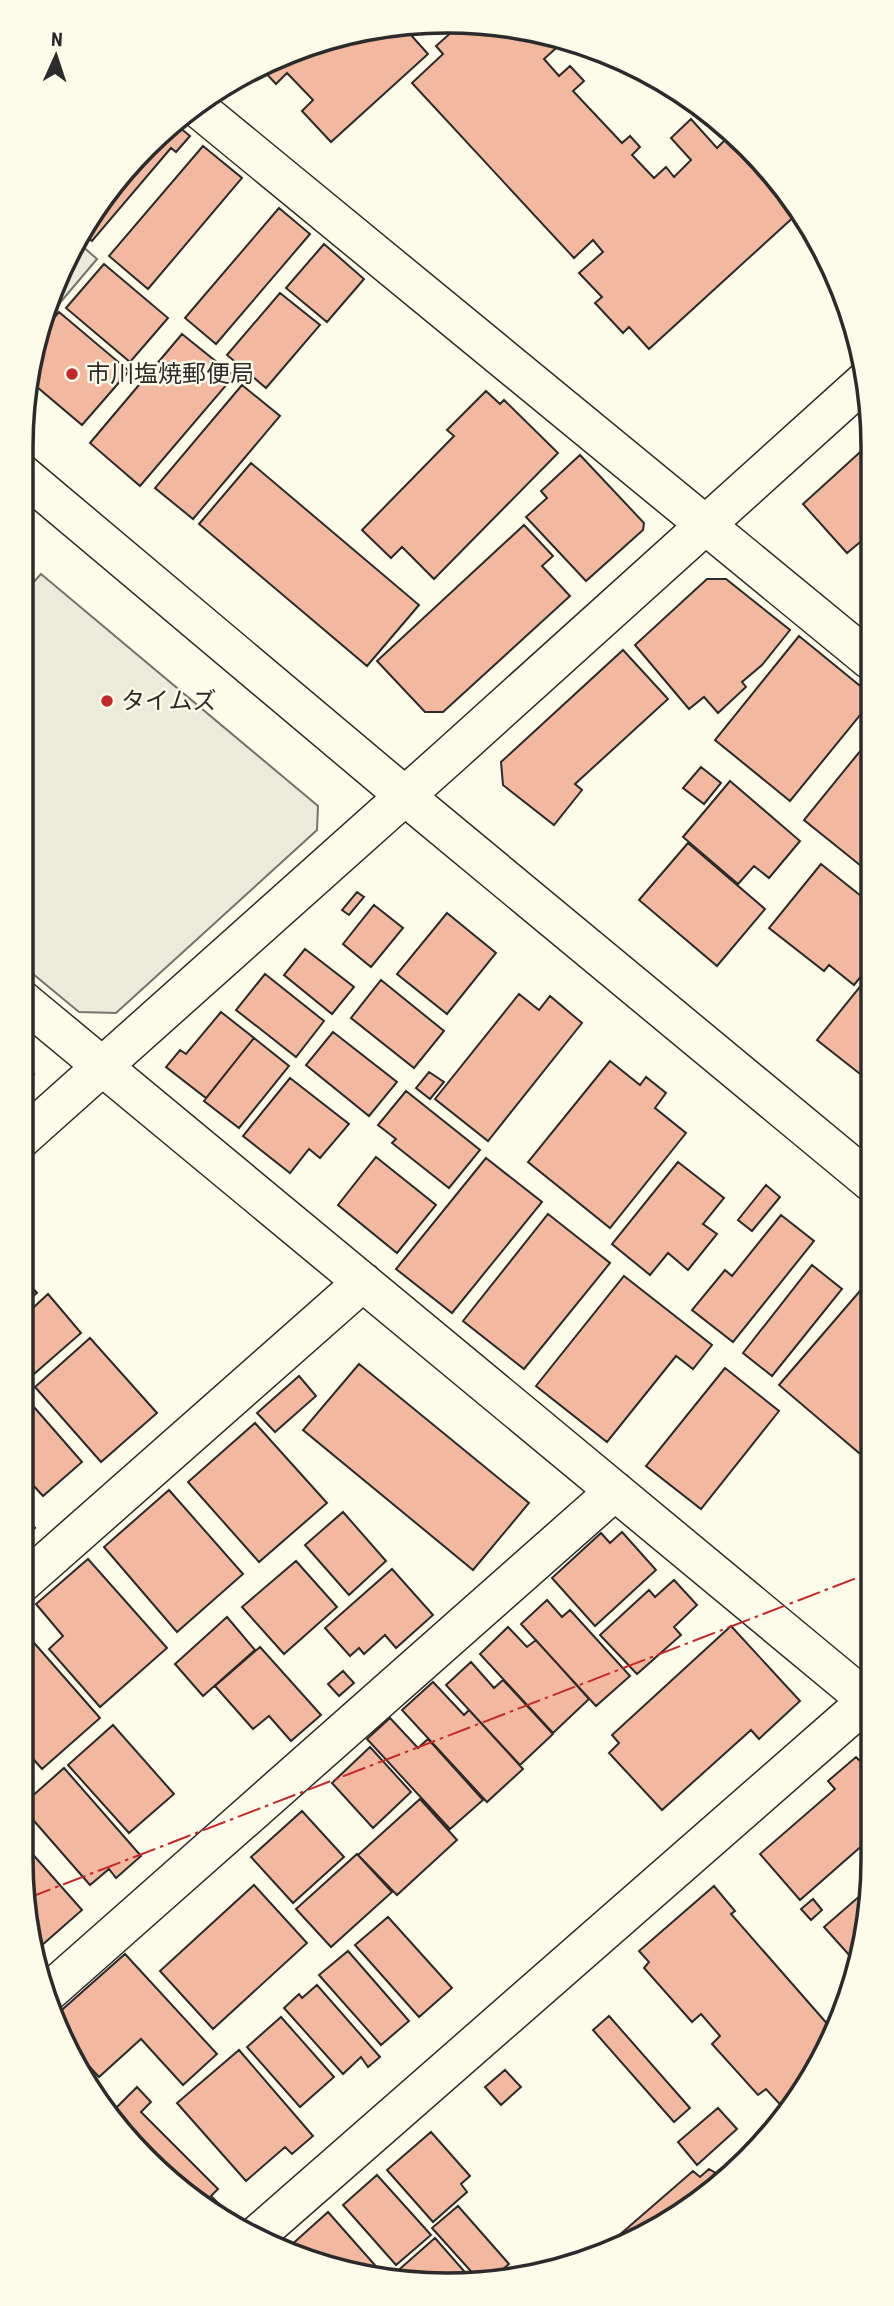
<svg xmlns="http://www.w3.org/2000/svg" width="894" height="2306" viewBox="0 0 894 2306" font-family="'Roboto Condensed','Noto Sans JP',sans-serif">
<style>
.parking{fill:#eceadb;stroke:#74746e;stroke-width:2}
.building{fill:#f2b8a0;stroke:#2b2b2b;stroke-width:2}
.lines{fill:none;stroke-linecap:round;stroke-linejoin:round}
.minor-casing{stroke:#2b2b2b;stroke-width:41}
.minor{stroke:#fdfbea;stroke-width:38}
.power{stroke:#c62828;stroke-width:2;stroke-dasharray:24 5 3.5 5;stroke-linecap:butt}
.poi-dot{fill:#c62828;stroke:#fdfbea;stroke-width:2.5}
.labels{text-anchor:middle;stroke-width:5;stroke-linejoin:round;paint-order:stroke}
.poi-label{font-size:24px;fill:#2b2b2b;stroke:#fdfbea;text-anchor:start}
.rim{fill:none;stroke:#2b2b2b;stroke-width:3.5}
</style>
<rect width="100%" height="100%" fill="#fdfbea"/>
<path class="parking" d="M81 245 97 259 42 324Z
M41 574 318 806 317 830 116 1013 79 1012 21 964V596Z"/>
<path class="building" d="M392 25H402L428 54 331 142 302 111 313 100 287 73 276 84 262 69Z
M455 29 469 32 470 30 527 34 531 38 536 34 558 36 566 39 544 59 559 76 570 66 584 81 573 91 622 143 630 136 640 147 632 155 654 178 666 167 674 177 691 160 671 138 691 119 717 148 731 134 768 166 798 213 649 349 629 327 623 333 595 303 602 297 579 273 603 252 593 240 574 258 412 83 443 54 436 46Z
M179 127 190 136 176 152 171 148 92 241 85 236 109 187Z
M203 146 242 178 148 289 109 256Z
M279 208 310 234 216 344 185 318Z
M324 244 364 279 327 322 286 288Z
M104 264 168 318 130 362 66 308Z
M280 293 320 325 266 388 227 355Z
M59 312 129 371 82 425 30 381 35 340Z
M182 334 234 376 140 486 90 443Z
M242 385 280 416 193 519 155 488Z
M486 391 500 404 504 400 558 453 434 579 402 547 391 558 362 530 454 436 447 430Z
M869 444 870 543 865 538 847 553 803 504Z
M580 455 644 523 643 530 586 581 526 517 547 498 541 491Z
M251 463 419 605 367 666 199 524Z
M524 525 553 556 542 566 570 596 443 712H425L377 661Z
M707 579H726L790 630 762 665 742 682 746 687 718 713 704 697 689 709 635 645Z
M799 636 870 694V703L790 801 715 740Z
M623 650 668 699 575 784 582 790 554 825 503 785 501 762Z
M870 739 871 874 804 820Z
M701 767 721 783 704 804 683 788Z
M730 781 800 841 769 878 754 866 738 884 683 837Z
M688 843 765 909 717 966 639 900Z
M821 864 871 904V964L854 985 829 965 824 971 769 928Z
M357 892 364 897 349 915 342 910Z
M374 905 403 928 371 967 343 944Z
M447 913 496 953 447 1014 397 974Z
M305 949 354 987 332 1014 284 975Z
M871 973V1079L869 1081 817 1040Z
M265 974 324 1021 296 1057 236 1010Z
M381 980 444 1031 414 1068 351 1018Z
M519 994 539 1010 550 996 582 1023 488 1141 435 1099Z
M221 1012 254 1038 206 1098 166 1067 180 1050 186 1054Z
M333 1032 397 1082 369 1116 306 1065Z
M254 1038 289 1066 239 1128 204 1101Z
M21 1059 34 1074 21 1086Z
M610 1061 640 1085 646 1077 666 1093 655 1108 686 1133 610 1228 528 1162Z
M429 1072 444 1082 430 1099 416 1088Z
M290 1078 349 1124 320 1158 309 1149 290 1173 243 1136Z
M406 1091 480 1150 449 1188 392 1143 396 1139 378 1125Z
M376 1157 436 1205 397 1253 338 1205Z
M486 1158 542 1202 452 1313 396 1269Z
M678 1162 724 1198 703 1224 717 1234 688 1270 668 1253 650 1275 612 1244Z
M766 1185 780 1197 752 1231 738 1220Z
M548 1214 610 1263 524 1369 463 1321Z
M781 1215 814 1241 733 1342 692 1310 725 1270 732 1276Z
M812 1265 842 1289 772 1376 743 1353Z
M21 1275 37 1293 21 1306Z
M624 1276 712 1345 693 1369 676 1356 607 1442 536 1386Z
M872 1277V1464L779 1385Z
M48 1294 81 1333 34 1374 21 1359V1319Z
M90 1338 157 1413 101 1462 35 1387Z
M359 1364 529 1503 473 1570 303 1430Z
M725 1368 779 1411 701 1509 646 1466Z
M299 1376 316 1396 275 1432 257 1413Z
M27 1399 82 1462 43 1496 21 1472V1404Z
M255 1423 327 1503 259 1562 188 1482Z
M169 1490 243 1574 177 1632 104 1547Z
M21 1512 35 1528 21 1541Z
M343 1512 386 1561 349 1595 305 1545Z
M622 1532 656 1570 595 1626 552 1578 601 1533 610 1543Z
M88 1559 167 1648 100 1707 49 1649 63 1636 36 1604Z
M296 1561 337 1607 284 1654 242 1607Z
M392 1569 433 1615 396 1648 385 1635 364 1654 359 1648 350 1656 325 1628Z
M674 1580 697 1605 674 1627 681 1635 637 1674 600 1635 649 1590 655 1597Z
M547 1600 562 1617 570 1610 630 1676 596 1706 521 1624Z
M227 1617 255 1650 203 1696 175 1664Z
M731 1626 800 1701 759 1739 751 1730 662 1810 609 1753 619 1743 612 1735Z
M508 1627 527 1647 536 1640 589 1699 553 1733 480 1654Z
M21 1628 100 1718 42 1769 21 1745Z
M260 1647 321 1715 291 1741 269 1716 253 1729 215 1686Z
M471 1662 494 1688 503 1680 553 1734 520 1765 446 1685Z
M343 1671 354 1683 339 1696 328 1684Z
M433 1682 464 1715 469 1710 523 1769 487 1802 402 1710Z
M390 1718 418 1748 428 1739 483 1800 450 1829 367 1739Z
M113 1725 174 1794 129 1833 68 1765Z
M370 1747 411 1792 373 1828 332 1783Z
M873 1755V1836L800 1900 760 1854 835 1789 828 1781 856 1757 863 1764Z
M64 1768 141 1856 116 1878 109 1869 90 1885 21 1806Z
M420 1799 457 1840 397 1895 358 1855Z
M302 1811 344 1857 293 1903 251 1857Z
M21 1841 82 1910 41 1946 34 1938 21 1859Z
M357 1854 392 1892 331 1947 296 1909Z
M254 1885 307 1943 213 2029 160 1971Z
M714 1886 735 1911 731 1914 830 2027 785 2118 782 2121 781 2120 788 2113 766 2089 758 2095 712 2044 720 2036 701 2014 692 2022 644 1968 649 1962 639 1951Z
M869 1888 859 1966 824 1927Z
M813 1899 822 1910 811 1920 801 1909Z
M388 1917 452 1988 419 2017 355 1945Z
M348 1951 409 2021 381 2045 319 1975Z
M125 1954 217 2054 183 2085 141 2039 99 2077 90 2067 87 2071 55 2016Z
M317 1985 380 2057 368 2067 361 2057 343 2074 284 2008 299 1994 302 1998Z
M609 2016 690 2108 674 2122 593 2030Z
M281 2017 334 2077 300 2107 247 2047Z
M239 2050 313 2136 292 2154 285 2147 246 2181 177 2103Z
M505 2070 521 2087 501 2105 485 2087Z
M137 2087 151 2102 141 2112 218 2189 211 2196 225 2210 219 2216 126 2140 111 2113Z
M718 2108 737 2129 697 2165 678 2142Z
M431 2132 470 2176 461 2184 467 2192 433 2222 387 2170Z
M709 2169 722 2177 683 2213 609 2244 693 2171 700 2177Z
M377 2175 431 2235 396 2265 343 2205Z
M458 2206 509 2264 493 2278H477L432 2228Z
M328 2212 388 2280 289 2247Z
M435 2238 471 2279 400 2281 394 2274Z
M522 2266 532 2276 509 2277Z"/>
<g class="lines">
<g class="minor-casing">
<path id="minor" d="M199 109 870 660
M21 473 405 796 871 1182
M21 999 873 1705
M21 1139 454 752 866 380
M21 1584 363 1282
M44 1996 615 1491
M256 2236 867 1701"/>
</g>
<use href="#minor" class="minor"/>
<path class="power" d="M28 1898 872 1572"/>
</g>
<g class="poi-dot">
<circle cx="72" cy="374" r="7"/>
<circle cx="107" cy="701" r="7"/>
</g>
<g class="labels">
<g class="poi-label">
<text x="86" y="382">市川塩焼郵便局</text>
<text x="121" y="709">タイムズ</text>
</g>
</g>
<path d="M0 0H894V2306H0ZM447 33H447A414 414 0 0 1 861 447V1859A414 414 0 0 1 447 2273H447A414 414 0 0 1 33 1859V447A414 414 0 0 1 447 33Z" fill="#fdfbea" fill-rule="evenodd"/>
<path class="rim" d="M447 33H447A414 414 0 0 1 861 447V1859A414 414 0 0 1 447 2273H447A414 414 0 0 1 33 1859V447A414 414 0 0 1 447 33Z"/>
<g transform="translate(56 56) rotate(3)" stroke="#fdfbea" stroke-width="5" paint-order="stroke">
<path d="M0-5L12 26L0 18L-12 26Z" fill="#2b2b2b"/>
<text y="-10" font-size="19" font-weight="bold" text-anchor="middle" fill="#2b2b2b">N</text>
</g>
</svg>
